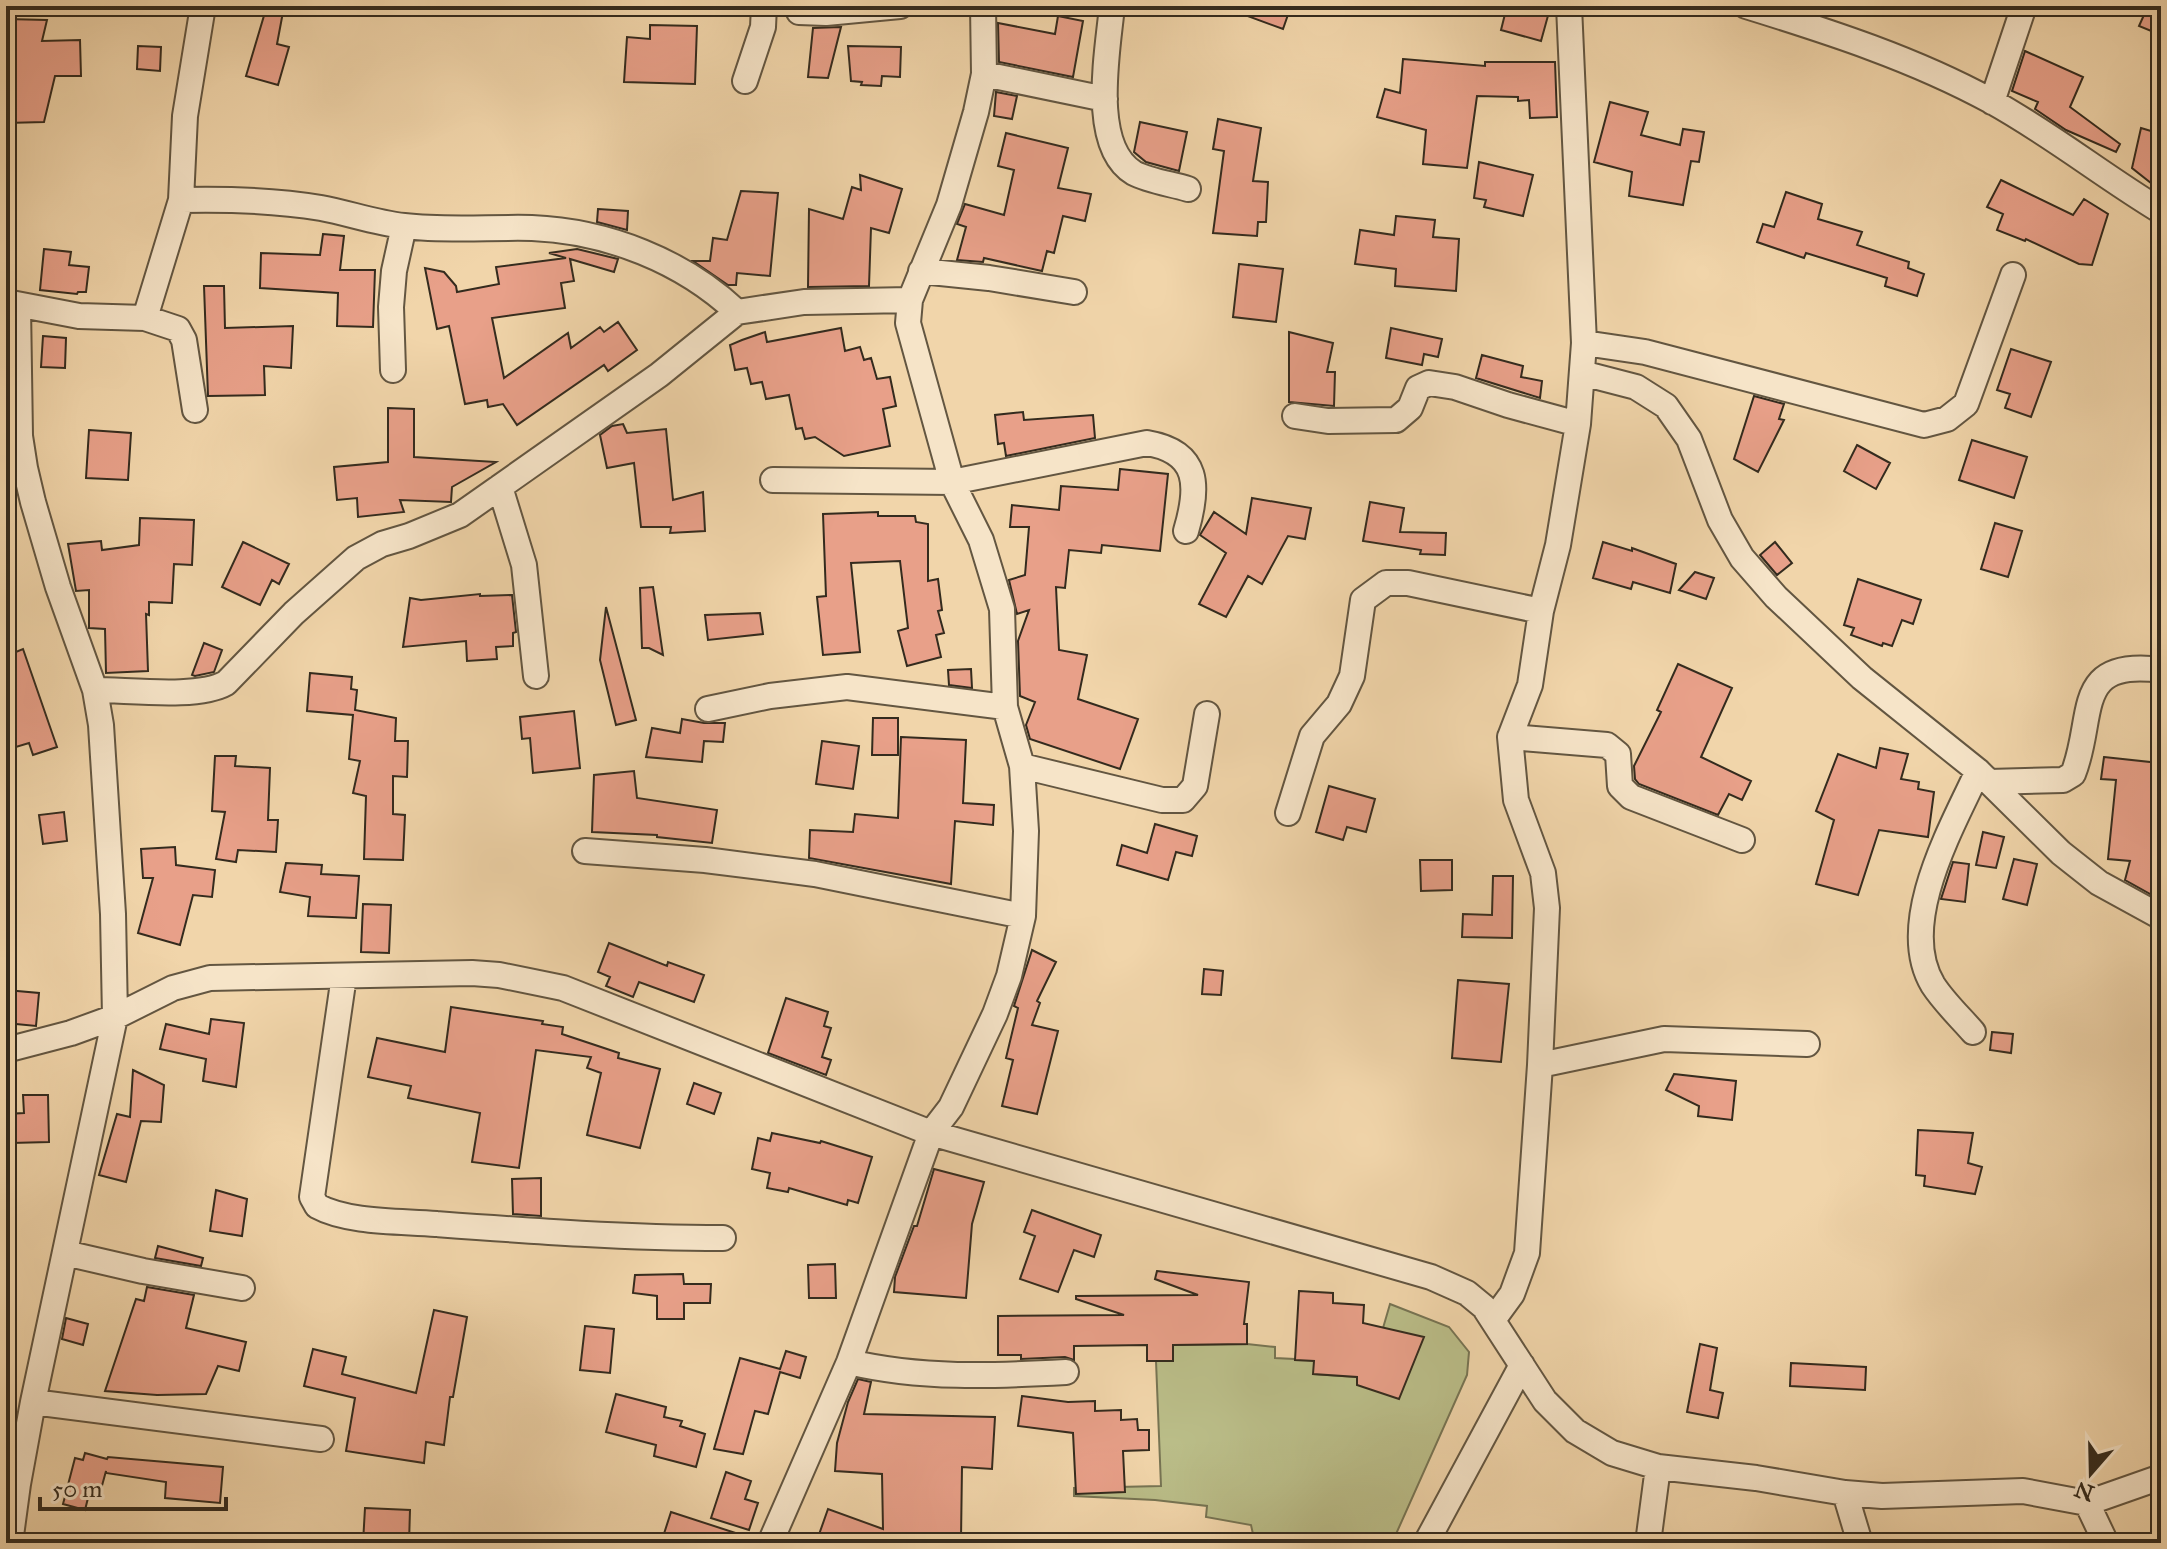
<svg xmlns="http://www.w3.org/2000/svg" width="2167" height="1549" viewBox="0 0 2167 1549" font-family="'IM FELL Great Primer',serif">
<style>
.green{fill:#babd88;stroke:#777453;stroke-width:2}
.building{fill:#e8a089;stroke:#342b1e;stroke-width:2}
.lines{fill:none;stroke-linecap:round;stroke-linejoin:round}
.minor-casing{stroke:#635641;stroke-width:28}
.minor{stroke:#f6e4c8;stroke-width:24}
</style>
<rect width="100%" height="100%" fill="#f1d5aa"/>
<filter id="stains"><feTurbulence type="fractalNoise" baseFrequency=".0025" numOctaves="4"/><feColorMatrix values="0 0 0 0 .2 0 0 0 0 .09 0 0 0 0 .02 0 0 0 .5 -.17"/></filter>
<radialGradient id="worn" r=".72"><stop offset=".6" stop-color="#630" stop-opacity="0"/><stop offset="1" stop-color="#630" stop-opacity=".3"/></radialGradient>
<path class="green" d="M1390 1304 1449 1327 1469 1352 1467 1375 1392 1543H1255L1251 1525 1206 1517 1207 1506 1155 1500 1074 1496V1488L1161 1486 1156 1361H1173V1345L1247 1344 1275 1347V1358L1314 1360V1374L1357 1377 1367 1383Z"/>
<path class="building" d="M1226 6H1291L1283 29 1226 8Z
M1507 6H1527L1549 12 1541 41 1501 30Z
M2148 6H2161V35L2139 26Z
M266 9 283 12 277 44 289 47 278 85 246 76Z
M1058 16 1083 21 1073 77 999 62 998 23 1055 34Z
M6 19 47 20 42 41 80 40 81 76H55L44 122 6 123Z
M650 25 697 26 695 84 624 82 627 37 650 39Z
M841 27 828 78 808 77 813 28Z
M138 46 161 47 160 71 137 69Z
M848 46 901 47 900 77 882 76 881 86 861 85 862 82 851 81Z
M2025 51 2083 77 2070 107 2120 144 2116 152 2066 130 2035 109 2038 102 2012 91Z
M1403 59 1485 66V62H1555L1557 117 1530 118 1529 100 1518 101V97L1477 96 1467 168 1423 164 1426 130 1377 117 1385 89 1400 93Z
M996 92 1017 96 1012 119 994 116Z
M1610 102 1648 112 1641 135 1680 145 1683 129 1704 132 1699 162 1691 161 1683 205 1629 196 1632 172 1594 162Z
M1218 119 1261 128 1253 181 1268 182 1266 222H1258L1257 236 1213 233 1224 151 1213 149Z
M1140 122 1187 132 1179 171 1146 162 1134 152Z
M2141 128 2161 134V191L2132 168Z
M1006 133 1068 148 1058 188 1091 194 1085 221 1063 216 1054 253 1047 251 1042 271 984 258 983 262 957 260 966 227 957 224 965 204 1004 215 1014 170 998 166Z
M1479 162 1533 175 1523 216 1484 207 1486 200 1474 198Z
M860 175 902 189 889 233 871 228 869 286 808 287 809 209 843 219 852 187 861 190Z
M2001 180 2073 215 2084 199 2108 214 2092 265 2079 264 2026 239 2025 241 1997 230 2003 214 1987 207Z
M741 191 778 193 770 276 737 273 736 285H728L693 261H710L713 238 727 240Z
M1786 192 1822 204 1818 219 1862 232 1857 245 1909 262 1908 268 1924 274 1917 296 1885 286 1887 278 1806 253 1804 258 1757 242 1763 224 1774 227Z
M598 209 628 211 627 230 597 222Z
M1396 216 1435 220 1433 237 1459 239 1456 291 1395 286 1396 269 1355 264 1360 230 1394 235Z
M323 234 344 236 340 270H375L373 327 337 326 338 293 260 288 261 253 320 255Z
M44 249 71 252 69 265 89 267 86 292H78L77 294 40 290Z
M577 249 618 259 614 272 570 259 574 281 561 283 565 308 492 318 504 378 568 333 571 348 600 327 604 332 618 322 637 350 608 371 604 365 517 425 503 404 488 407 487 400 465 404 449 326 437 329 425 268 444 272 456 286 457 292 499 284 496 267 566 258 549 253Z
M1239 264 1283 269 1276 322 1233 317Z
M204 286H224L225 328 293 326 291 368 264 366 265 395 208 396Z
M841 328 845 351 860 347 864 360 871 358 877 379 890 377 896 406 883 409 890 446 844 456 815 437 805 439 802 428 796 429 789 395 766 399 762 382 751 384 747 368 735 370 730 345 742 340 765 332 767 342Z
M1391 328 1442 339 1438 357 1424 354 1422 365 1386 358Z
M1289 332 1333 343 1327 372H1335L1334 406 1289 402Z
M43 336 66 338 65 368 41 367Z
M2011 349 2051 362 2031 417 2005 408 2010 394 1997 390Z
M1482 355 1523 366 1521 377 1542 381 1540 398 1476 378Z
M1754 396 1784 404 1779 419 1784 420 1758 472 1734 459Z
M388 408 414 409V457L496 462 452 487 451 502 400 500 404 512 358 517 357 498 337 500 334 467 388 462Z
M1023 412 1024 420 1093 415 1095 438 1006 456 1004 443 998 444 995 415Z
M623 424 627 433 666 429 673 500 703 492 705 531 670 533 671 527H641L634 463 607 468 600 435 612 426Z
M89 430 131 433 128 480 86 478Z
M1972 440 2027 457 2014 498 1959 480Z
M1857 445 1890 463 1876 489 1844 471Z
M1120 469 1168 474 1160 551 1102 545 1101 553 1069 550 1065 588 1056 587 1059 650 1087 655 1078 699 1138 719 1120 769 1030 739 1026 725 1035 702 1020 696 1018 641 1029 610 1017 614 1009 580 1025 575 1029 527H1010L1012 505 1059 510 1061 486 1118 490Z
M1252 498 1311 508 1305 539 1288 536 1262 584 1248 576 1226 617 1199 604 1226 553 1200 535 1214 512 1246 534Z
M1370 502 1404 508 1400 532 1446 533 1445 555 1420 554 1421 550 1363 541Z
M878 512V516H915L916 522 928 524V581L938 579 942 610 938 611 944 633 936 635 941 657 907 666 898 631 908 628 900 561 851 563 860 652 823 655 817 597 826 596 823 514Z
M140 518 194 520 192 565 174 564 172 603 149 602V615L146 614 148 671 106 673 105 629 89 628V590L76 591 68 544 101 541 102 550 139 545Z
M1995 523 2022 531 2008 577 1981 569Z
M243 542 289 564 279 584 272 580 260 605 222 587Z
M1603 542 1632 551V548L1676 564 1670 593 1633 582 1631 589 1593 578Z
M1775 542 1792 563 1777 575 1760 555Z
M1695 572 1714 578 1706 599 1679 590Z
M1858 579 1921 600 1913 624 1902 620 1892 646 1883 643 1882 646 1851 635 1854 628 1844 625Z
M653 587 663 655 649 648H642L640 588Z
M480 594V596L512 595 516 632 513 633V646L496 647 497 659 467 661 466 641 403 647 410 598 421 600Z
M606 607 636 720 616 725 600 660Z
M760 613 763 634 708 640 705 615Z
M204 643 222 650 214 672 195 676 192 675Z
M23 649 57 747 33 755 29 743 6 750V656Z
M1678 664 1732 688 1701 757 1751 781 1742 800 1729 794 1718 815 1639 784 1635 779 1634 766 1661 712 1657 710Z
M971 669 972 688 949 685 948 670Z
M310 673 352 677 351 689 357 690 355 710 396 718 395 741H408L407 777 393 776V814L405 815 403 860 364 859 366 796 353 793 360 761 349 759 353 715 307 711Z
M574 711 580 768 533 773 530 738 522 739 520 717Z
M873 718H898V755H872Z
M682 719 704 723H725L723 742 704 741 702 762 646 757 652 728 680 733Z
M901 737 966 740 963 803 994 805 993 825 955 821 951 884 809 858 810 830 853 832 855 814 898 818Z
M822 741 859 746 853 789 816 784Z
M1880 748 1908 754 1901 779 1919 782 1918 789 1934 792 1928 837 1879 830 1858 895 1816 884 1834 820 1816 811 1838 754 1876 768Z
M215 756H236L235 766 270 768 268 820H278L276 852 238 850 236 862 216 859 225 812 212 811Z
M2104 757 2159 763 2155 798 2161 799V900L2125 880 2130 861 2108 859 2116 780 2101 779Z
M634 771 637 798 717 810 712 843 657 837V835L592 832 594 775Z
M1329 786 1375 799 1366 832 1347 827 1343 840 1316 832Z
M64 812 67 841 43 844 39 815Z
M1155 824 1197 836 1192 856 1176 852 1168 880 1117 865 1122 845 1147 853Z
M1983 832 2004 837 1996 868 1976 865Z
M175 847 176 865 215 870 212 897 193 895 180 945 138 933 153 878H143L141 849Z
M2014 859 2037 864 2027 905 2003 899Z
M1420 860H1452V890L1421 891Z
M1953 862 1969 864 1965 902 1941 899Z
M286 863 322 865 321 874 359 876 356 918 308 916 310 897 280 892Z
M1493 876H1513L1512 938 1462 937 1463 914 1492 915Z
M363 904 391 905 389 953 361 952Z
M609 943 667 966 668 962 704 975 694 1002 639 982 633 997 606 986 610 977 598 972Z
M1032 950 1056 962 1037 1001 1040 1003 1032 1025 1058 1031 1037 1114 1002 1106 1013 1060 1006 1058 1018 1008 1014 1006Z
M1204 969 1223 971 1221 995 1202 994Z
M1458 980 1509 984 1501 1062 1452 1058Z
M6 990 39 993 36 1026 6 1023Z
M786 998 828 1012 824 1026 831 1028 822 1057 831 1060 826 1075 768 1053Z
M451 1007 543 1021 542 1024 563 1027 562 1034 619 1053 618 1058 660 1069 640 1148 587 1135 601 1073 587 1068 591 1057 536 1050 519 1168 472 1162 480 1113 408 1098 411 1086 368 1077 377 1038 445 1052Z
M211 1019 244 1023 236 1087 203 1081 206 1059 160 1049 166 1024 209 1034Z
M1992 1032 2013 1034 2011 1053 1990 1050Z
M133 1070 164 1085 161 1122 141 1121 126 1182 99 1175 117 1114 130 1117Z
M1674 1074 1736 1081 1732 1120 1698 1116 1699 1106 1666 1090Z
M694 1083 721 1093 714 1114 687 1104Z
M23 1095H48L49 1142 11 1143V1133H6V1114L24 1113Z
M1918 1130 1973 1133 1968 1163 1982 1167 1975 1194 1924 1186 1925 1176 1916 1175Z
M772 1133 820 1143 821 1141 872 1157 858 1203 848 1200 847 1205 789 1188 788 1192 767 1188 770 1173 752 1169 758 1138 770 1141Z
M934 1169 984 1182 972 1224 966 1298 894 1292 895 1277 914 1226H917Z
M541 1178V1216L513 1214 512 1179Z
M216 1190 247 1199 242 1236 210 1231Z
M1032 1210 1101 1235 1094 1257 1074 1250 1058 1292 1020 1279 1035 1236 1024 1232Z
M158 1246 203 1258 201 1266 155 1258Z
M835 1264 836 1298H809L808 1265Z
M1157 1271 1249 1282 1244 1324H1247V1344L1173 1345V1361H1147V1345L1074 1346V1360L1065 1357 1021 1359V1355H998V1316L1124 1315 1076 1299V1296L1198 1295 1155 1279Z
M683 1274 684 1284H711L710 1303H684V1319H657V1296L633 1293 635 1275Z
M147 1287 194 1295 186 1328 246 1342 239 1371 218 1366 206 1394 157 1395 105 1391 136 1299 144 1301Z
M1299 1291 1333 1293V1303L1364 1305 1363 1323 1424 1337 1399 1399 1357 1385V1377L1313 1374 1314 1361 1295 1360Z
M434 1310 467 1317 453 1397H450L444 1445 426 1442 424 1463 346 1451 355 1398 304 1386 313 1349 346 1357 342 1374 416 1393Z
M66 1318 88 1324 83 1345 62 1339Z
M585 1326 614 1329 610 1373 580 1370Z
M1700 1344 1717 1348 1710 1390 1723 1393 1718 1418 1687 1412Z
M786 1351 806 1357 800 1378 780 1372 768 1414 755 1411 743 1454 714 1449 740 1358 780 1369Z
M1791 1363 1866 1367 1865 1390 1790 1386Z
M858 1379 871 1382 864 1414 995 1417 992 1469 962 1467 961 1539 908 1538 915 1541 914 1543H816L828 1509 883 1529 882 1474 835 1471 837 1443 848 1402Z
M616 1394 666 1407 664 1417 682 1421 680 1426 705 1434 696 1467 654 1456 656 1445 606 1432Z
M1022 1396 1068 1402 1095 1401V1411L1121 1410V1420L1137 1419 1138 1430H1149V1450L1123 1451 1125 1492 1076 1494 1073 1433 1018 1426Z
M85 1453 107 1459 108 1457 223 1467 220 1503 165 1498 166 1482 106 1473V1471L100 1493 90 1490 85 1510 63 1504 75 1458 83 1460Z
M726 1472 751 1481 745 1499 758 1503 749 1530 711 1518Z
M365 1508 410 1510 409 1543H363Z
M671 1512 754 1539V1543H661Z"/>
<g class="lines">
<g class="minor-casing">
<path id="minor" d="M1112 6C1108 50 1089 146 1134 173 1149 181 1172 184 1188 189
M1746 6C1830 32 1914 59 1991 101 2051 134 2103 176 2161 211
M799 12 826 13 900 6
M984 74 1105 99
M745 81 763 27 764 6
M1992 102 2024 6
M181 200 185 116 203 6
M921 271 989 278 1074 292
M6 302 79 316 145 318 181 200C227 199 274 200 321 208 348 213 376 223 404 226 446 231 490 227 532 228 607 231 683 261 737 312
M145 318 178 329 184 340 195 410
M1584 343 1645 352 1924 425 1947 419 1966 404 2013 275
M393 370 391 307 394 271 404 226
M1582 373 1636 387 1666 406 1689 439 1720 520 1742 558 1776 597 1862 678 1978 771 2061 853 2099 883 2161 917
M1295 416 1328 421 1396 420 1410 408 1418 388 1429 383 1455 387 1508 405 1578 424
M773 480 952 482 1147 443C1200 452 1199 487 1186 531
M500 487 524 565 536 676
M95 690C129 690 198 699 226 683L294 613 356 558 382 544 409 536 460 515 659 375 737 312 804 302 910 300
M708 709 770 696 847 687 1005 707
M1510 737 1607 745 1618 754 1620 786 1631 797 1742 840
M1022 766 1162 800H1183L1195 786 1207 714
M1989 782 2063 780 2073 774C2096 717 2071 658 2161 670
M1288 813 1312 736 1339 704 1352 676 1363 600 1386 583H1408L1541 611
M585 851 705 860 815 874 1023 916
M344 976 312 1197 317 1206C348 1223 401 1221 436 1224 532 1231 627 1238 723 1238
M1973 1032C1960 1017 1944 1002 1933 985 1896 924 1952 827 1978 771
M6 1050 71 1033 115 1017 173 988 210 978 472 973 499 975 563 988 931 1133 1431 1277 1467 1293 1484 1307 1545 1401 1575 1431 1612 1453 1658 1467 1756 1478 1845 1493 1882 1496 2023 1491 2087 1503 2161 1477
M1540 1065 1664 1039 1807 1044
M65 1253 143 1271 242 1288
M1493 1320 1512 1294 1527 1253 1540 1065 1547 908 1543 873 1516 800 1510 737 1530 685 1541 611 1558 545 1578 424 1584 343 1569 6
M849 1362C921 1379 993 1376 1066 1372
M33 1402 321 1439
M1845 1493 1860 1543
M2087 1503 2106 1543
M10 1543 18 1484 33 1402 115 1017 113 914 101 725 95 690 58 587 33 502 25 468 20 436 18 306
M770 1543 849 1362 931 1133 951 1107 995 1014 1009 976 1023 916 1026 831 1022 766 1005 707 1002 609 981 540 952 482 908 323 910 300 949 205 976 112 984 74 983 6
M1426 1543 1522 1365
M1648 1543 1658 1467"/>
</g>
<use href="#minor" class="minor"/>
</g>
<rect width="2167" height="1549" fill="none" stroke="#f1d5aa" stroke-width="32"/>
<rect x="8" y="8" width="2151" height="1533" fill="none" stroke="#342b1e" stroke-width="4"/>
<rect x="16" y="16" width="2135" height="1517" fill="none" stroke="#342b1e" stroke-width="2"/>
<g transform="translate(2091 1473) rotate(200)" stroke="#f6e4c8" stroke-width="6" paint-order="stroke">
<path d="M0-6L14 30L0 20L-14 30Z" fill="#342b1e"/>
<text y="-12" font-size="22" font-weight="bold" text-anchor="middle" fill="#342b1e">N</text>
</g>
<path d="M40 1497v12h186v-12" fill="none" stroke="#342b1e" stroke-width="4"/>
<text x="52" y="1497" font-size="24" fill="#342b1e" stroke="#f6e4c8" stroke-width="6" paint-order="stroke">50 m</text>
<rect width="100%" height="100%" filter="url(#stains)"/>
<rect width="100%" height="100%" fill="url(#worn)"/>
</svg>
